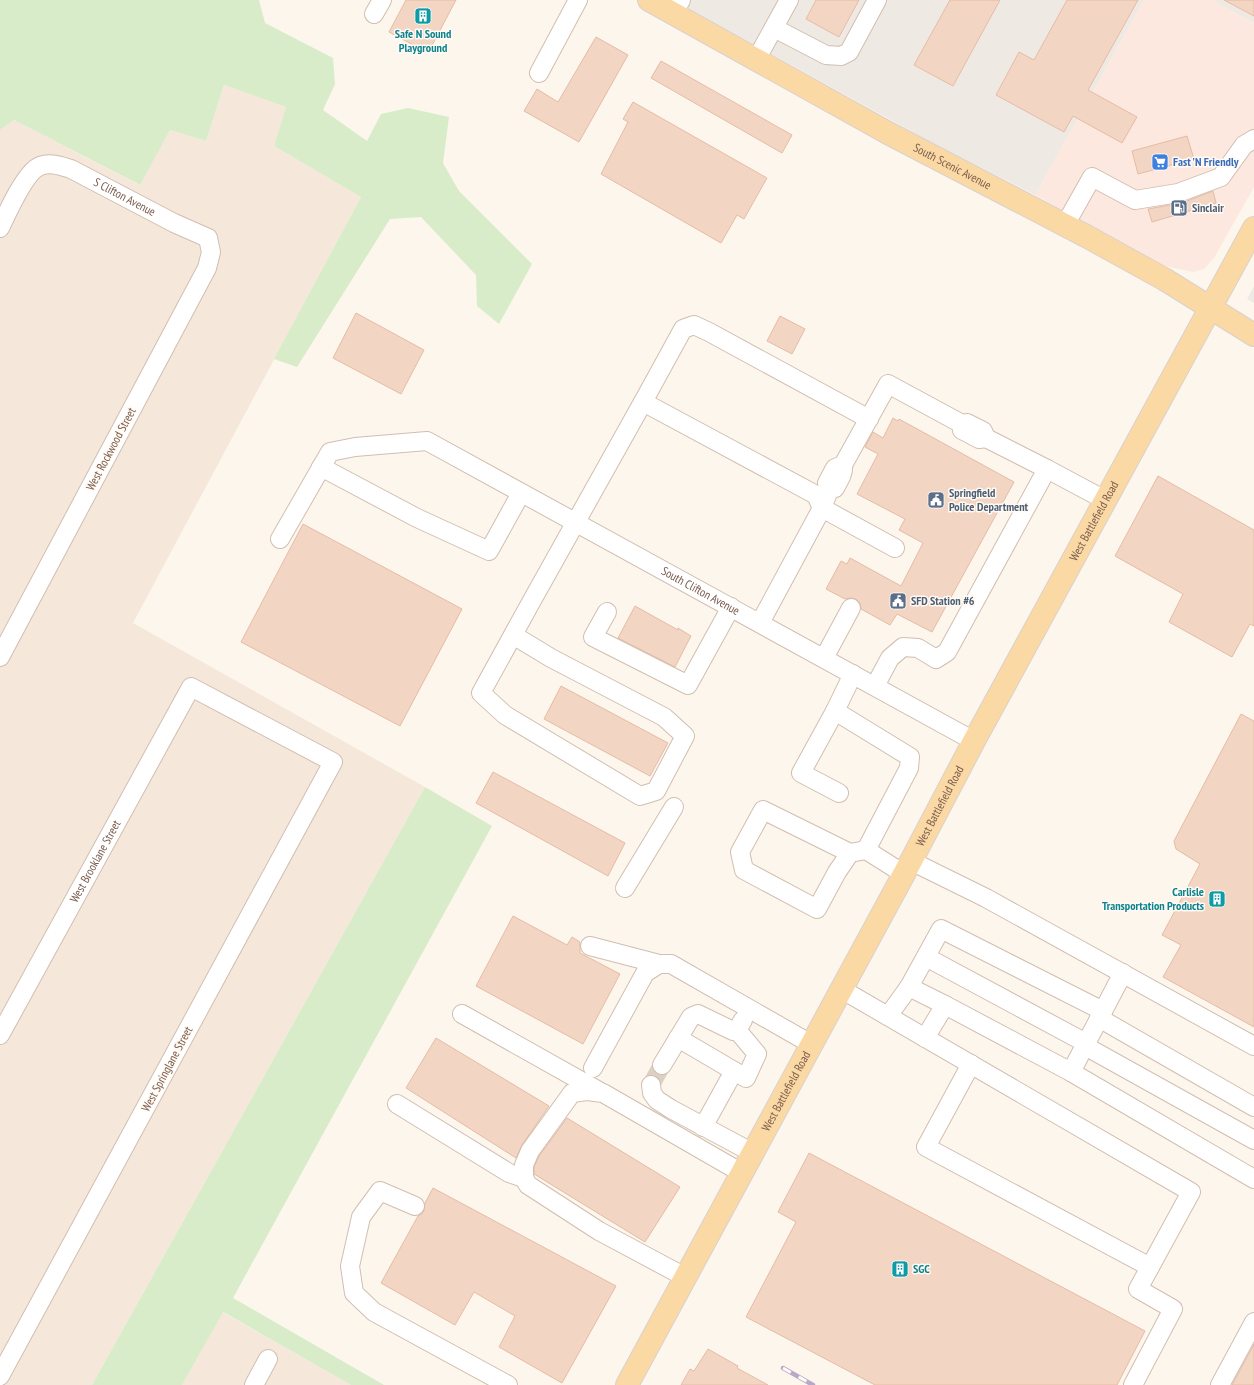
<svg xmlns="http://www.w3.org/2000/svg" width="1254" height="1385" viewBox="0 0 1254 1385" font-family="'PT Sans Narrow',sans-serif">
<style>
.residential{fill:#f5e8da}
.commercial{fill:#fde8e0}
.industrial{fill:#efe9e4}
.green{fill:#d8ecc9}
.building{fill:#f3d5c3;stroke:#e6bba3}
.lines{fill:none;stroke-linecap:round;stroke-linejoin:round}
.minor-tunnel{stroke:#dcd0c4;stroke-width:18;stroke-dasharray:18 9;stroke-linecap:butt}
.minor-casing{stroke:#d1beb0;stroke-width:20}
.major-casing{stroke:#dad1cd;stroke-width:24}
.minor{stroke:#fff;stroke-width:18}
.major{stroke:#fbd9a5;stroke-width:22}
.rail-casing{stroke:#b9a8c9;stroke-width:4.5}
.rail{stroke:#fffaf3;stroke-width:3;stroke-dasharray:9;stroke-linecap:butt}
.labels{text-anchor:middle;stroke-width:3;stroke-linejoin:round;paint-order:stroke}
.culture-label{font-size:12px;font-weight:bold;fill:#0d838f;stroke:#fffaf3}
.shop-label{font-size:12px;font-weight:bold;fill:#366cbe;stroke:#fffaf3;text-anchor:start}
.street-label{font-size:12px;fill:#7a5c4d;stroke:#fffaf3}
.service-label{font-size:12px;font-weight:bold;fill:#4e5e75;stroke:#fffaf3;text-anchor:start}
</style>
<rect width="100%" height="100%" fill="#fdf6ec"/>
<path class="residential" d="M224 85 286 107 274 146 361 197 133 623 425 787 92 1385H0V130L14 120 139 185 170 130 206 141Z
M222 1312 351 1385H182Z"/>
<path class="commercial" d="M1144 0H1212L1254 23V187L1214 258 1204 269 1193 272 1165 266 1035 195Z"/>
<path class="industrial" d="M673 0H1144L1035 195 929 141Z
M1212 0H1254V23Z
M1254 286V303L1247 299Z"/>
<path class="green" d="M0 0H259L265 23 333 58 335 84 323 110 367 141 381 114 408 108 449 117 443 163 459 191 532 264 499 324 477 306 476 275 421 217 390 219 297 367 274 359 361 197 274 146 286 107 224 85 206 141 170 130 140 185 14 120 0 130Z
M425 787 492 826 233 1298 384 1385H351L223 1312 182 1385H92Z"/>
<path class="building" d="M406 0H456L428 53 389 32Z
M816 0H859L839 37 806 19Z
M950 0H1000L953 86 914 65Z
M1067 0H1138L1088 90 1137 117 1122 143 1073 116 1064 132 996 95 1019 52 1034 60Z
M1224 0H1254V16Z
M596 37 628 55 579 142 524 111 537 89 558 102Z
M661 61 792 135 782 153 651 78Z
M633 102 767 178 744 219 737 215 721 243 601 174 628 122 623 119Z
M1187 136 1194 159 1138 174 1132 151Z
M1213 191 1216 203 1152 222 1148 209 1182 203Z
M356 313 424 350 401 394 333 358Z
M780 316 805 329 792 354 767 341Z
M893 418 898 421 899 419 1014 482 932 632 897 614 890 625 861 609 860 603 856 599 851 598 845 599 826 589 841 561 847 564 850 558 901 586 923 543 899 530 905 519 857 494 878 454 865 447 873 432 883 438Z
M1158 476 1254 530V626L1250 624 1232 657 1169 622 1183 594 1115 556Z
M303 524 462 609 400 726 241 642Z
M635 606 678 630V628L691 636 675 667 618 638Z
M561 686 668 743 650 776 544 719Z
M1241 714 1254 721V1027L1163 977 1181 945 1162 935 1200 864 1176 849 1174 841Z
M493 772 625 843 608 876 476 803Z
M513 916 567 945 572 937 580 942V953L620 974 583 1044 476 986Z
M436 1038 549 1106 522 1145 516 1158 406 1088Z
M567 1118 680 1187 645 1242 534 1174V1167L539 1156Z
M809 1153 1145 1331 1117 1385H875L746 1317 796 1222 778 1212Z
M433 1188 616 1286 562 1383 499 1347 515 1316 474 1292 455 1325 381 1283 418 1216 422 1214 424 1210 425 1203Z
M1254 1344V1385H1232Z
M708 1349 738 1366 737 1368 768 1385H681L690 1369 694 1371Z"/>
<g class="lines">
<path class="minor-tunnel" d="M651 1085 662 1065"/>
<g class="minor-casing">
<g id="minor">
<path d="M374 14 382 0"/>
<path d="M673 14 681 0"/>
<path d="M774 28 826 55 841 56 849 52 877 0"/>
<path d="M756 60 789 0"/>
<path d="M539 73 578 0"/>
<path d="M1065 225 1092 177 1135 200 1178 193 1221 177 1244 145 1254 139"/>
<path id="s1" d="M0 228C7 213 26 171 40 166 51 162 61 166 71 169L174 223 208 238 211 252 207 268 0 657"/>
<path d="M643 402 683 329 694 325 709 332 869 419"/>
<path d="M986 438 1047 469"/>
<path d="M843 465 888 384 962 424 967 423 983 431 986 438 979 439 962 430V424"/>
<path d="M321 467 417 518 489 551 521 493"/>
<path d="M822 508 830 488 827 483 835 468 843 465C844 474 839 480 835 488H830"/>
<path id="s2" d="M280 539 330 452 355 447 427 441 974 741"/>
<path d="M607 612 593 637 688 685 731 607"/>
<path d="M760 623 822 508 895 548"/>
<path d="M513 635 551 658 664 717 685 736 656 791 640 796 505 715 481 693 530 604 643 402 816 495 822 508"/>
<path d="M824 658 851 608"/>
<path d="M853 674 835 711 910 757 909 768 866 850 904 874"/>
<path d="M875 686 890 658 903 647 918 648 936 659 947 652 1047 469 1105 500"/>
<path d="M835 711 801 773 839 793"/>
<path d="M850 853 763 810 740 852 744 870 817 909 837 872 850 853 866 850"/>
<path d="M911 861 986 898 1254 1046"/>
<path d="M625 888 674 807"/>
<path d="M590 946 659 964"/>
<path d="M926 957 1086 1043"/>
<path d="M841 989 1191 1192 1138 1289 1173 1309 1133 1385"/>
<path d="M945 1005 909 987 941 929 1103 1011"/>
<path d="M462 1014 599 1091"/>
<path d="M888 1016 909 987"/>
<path d="M1099 1018 1254 1107"/>
<path id="s3" d="M0 1035 191 687 333 762 0 1376"/>
<path d="M678 1038 746 1078 757 1054 737 1030"/>
<path d="M925 1038 945 1005 1071 1072 1123 973"/>
<path d="M1085 1046 1254 1140"/>
<path d="M971 1064 926 1147 1150 1267"/>
<path d="M662 1065 691 1017 698 1014 733 1031 737 1030 743 1020"/>
<path d="M593 1068 645 973 659 964H671L811 1044"/>
<path d="M1071 1072 1254 1179"/>
<path d="M651 1085 652 1093 657 1100 671 1109 753 1153"/>
<path d="M397 1104 509 1173 524 1178"/>
<path d="M703 1127 734 1071"/>
<path d="M415 1206 380 1191 361 1217 350 1266 354 1293 374 1312 508 1385"/>
<path d="M685 1277 599 1231 528 1185 524 1178V1165L530 1151 572 1093 587 1091 603 1093 742 1173"/>
<path d="M254 1385 268 1359"/>
<path d="M1220 1385 1254 1322"/>
</g>
</g>
<g class="major-casing">
<g id="major">
<path id="s4" d="M649 0 888 133 1086 236 1164 279 1254 335"/>
<path id="s5" d="M627 1385 911 861 974 741 1254 228"/>
</g>
</g>
<use href="#minor" class="minor"/>
<use href="#major" class="major"/>
<g class="rail-casing">
<path id="rail" d="M783 1368 813 1385"/>
</g>
<use href="#rail" class="rail"/>
</g>
<defs>
<g id="building-square" transform="scale(0.9)"><rect x="-9" y="-9" width="18" height="18" rx="4" fill="#0f9aa8" stroke="#fffaf3"/><path d="M-4-6H4V6H1V3H-1V6H-4ZM-2.5-4.3h1.7v1.8h-1.7ZM.8-4.3h1.7v1.8H.8ZM-2.5-1h1.7V.8h-1.7ZM.8-1h1.7V.8H.8Z" fill="#fff"/></g>
<g id="supermarket-square" transform="scale(0.9)"><rect x="-9" y="-9" width="18" height="18" rx="4" fill="#3f7fe0" stroke="#fffaf3"/><path d="M-6-5.5h2.5l.6 2H6L4.5 2H-2.5L-4.4-4H-6ZM-1.5 3.2a1.3 1.3 0 1 0 .1 0ZM3 3.2a1.3 1.3 0 1 0 .1 0Z" fill="#fff"/></g>
<g id="fuel-square" transform="scale(0.9)"><rect x="-9" y="-9" width="18" height="18" rx="4" fill="#5c6f8a" stroke="#fffaf3"/><path d="M-5.5-6h7V0h2V4h1.3V-2.5L3-4.5l.8-.8L6-3V5H2.5V1h-1V6h-7ZM-4.2-4.7v3.2H.2V-4.7Z" fill="#fff"/></g>
<g id="civic-square" transform="scale(0.9)"><rect x="-9" y="-9" width="18" height="18" rx="4" fill="#5c6f8a" stroke="#fffaf3"/><path d="M-.6-6.5H3V-4.5H.6V-3L4-1V1h2V6H-6V1h2V-1L-.6-3ZM-1.2 2.5V6h2.4V2.5Z" fill="#fff"/></g>
</defs>
<g fill-rule="evenodd">
<use href="#building-square" x="423" y="16"/>
<use href="#supermarket-square" x="1160" y="162"/>
<use href="#fuel-square" x="1179" y="208"/>
<use href="#civic-square" x="936" y="500"/>
<use href="#civic-square" x="898" y="601"/>
<use href="#building-square" x="1217" y="899"/>
<use href="#building-square" x="900" y="1269"/>
</g>
<g class="labels">
<g class="culture-label">
<text x="423" y="38">Safe N Sound<tspan x="423" dy="14">Playground</tspan></text>
<text x="1204" y="896" text-anchor="end">Carlisle<tspan x="1204" dy="14">Transportation Products</tspan></text>
<text x="913" y="1273" text-anchor="start">SGC</text>
</g>
<g class="shop-label">
<text x="1173" y="166">Fast 'N Friendly</text>
</g>
<g class="street-label">
<text dy="4" stroke="none"><textPath href="#s4" startOffset="346">South Scenic Avenue</textPath></text>
<text dy="4" stroke="none"><textPath href="#s1" startOffset="167">S Clifton Avenue</textPath></text>
<text transform="translate(111 449) rotate(-62)" y="4">West Rockwood Street</text>
<text dy="4" stroke="none"><textPath href="#s5" startOffset="982">West Battlefield Road</textPath></text>
<text dy="4" stroke="none"><textPath href="#s2" startOffset="510">South Clifton Avenue</textPath></text>
<text dy="4" stroke="none"><textPath href="#s5" startOffset="658">West Battlefield Road</textPath></text>
<text dy="4" stroke="none"><textPath href="#s3" startOffset="198">West Brooklane Street</textPath></text>
<text transform="translate(167 1069) rotate(-62)" y="4">West Springlane Street</text>
<text dy="4" stroke="none"><textPath href="#s5" startOffset="334">West Battlefield Road</textPath></text>
</g>
<g class="service-label">
<text x="1192" y="212">Sinclair</text>
<text x="949" y="497">Springfield<tspan x="949" dy="14">Police Department</tspan></text>
<text x="911" y="605">SFD Station #6</text>
</g>
</g>
</svg>
